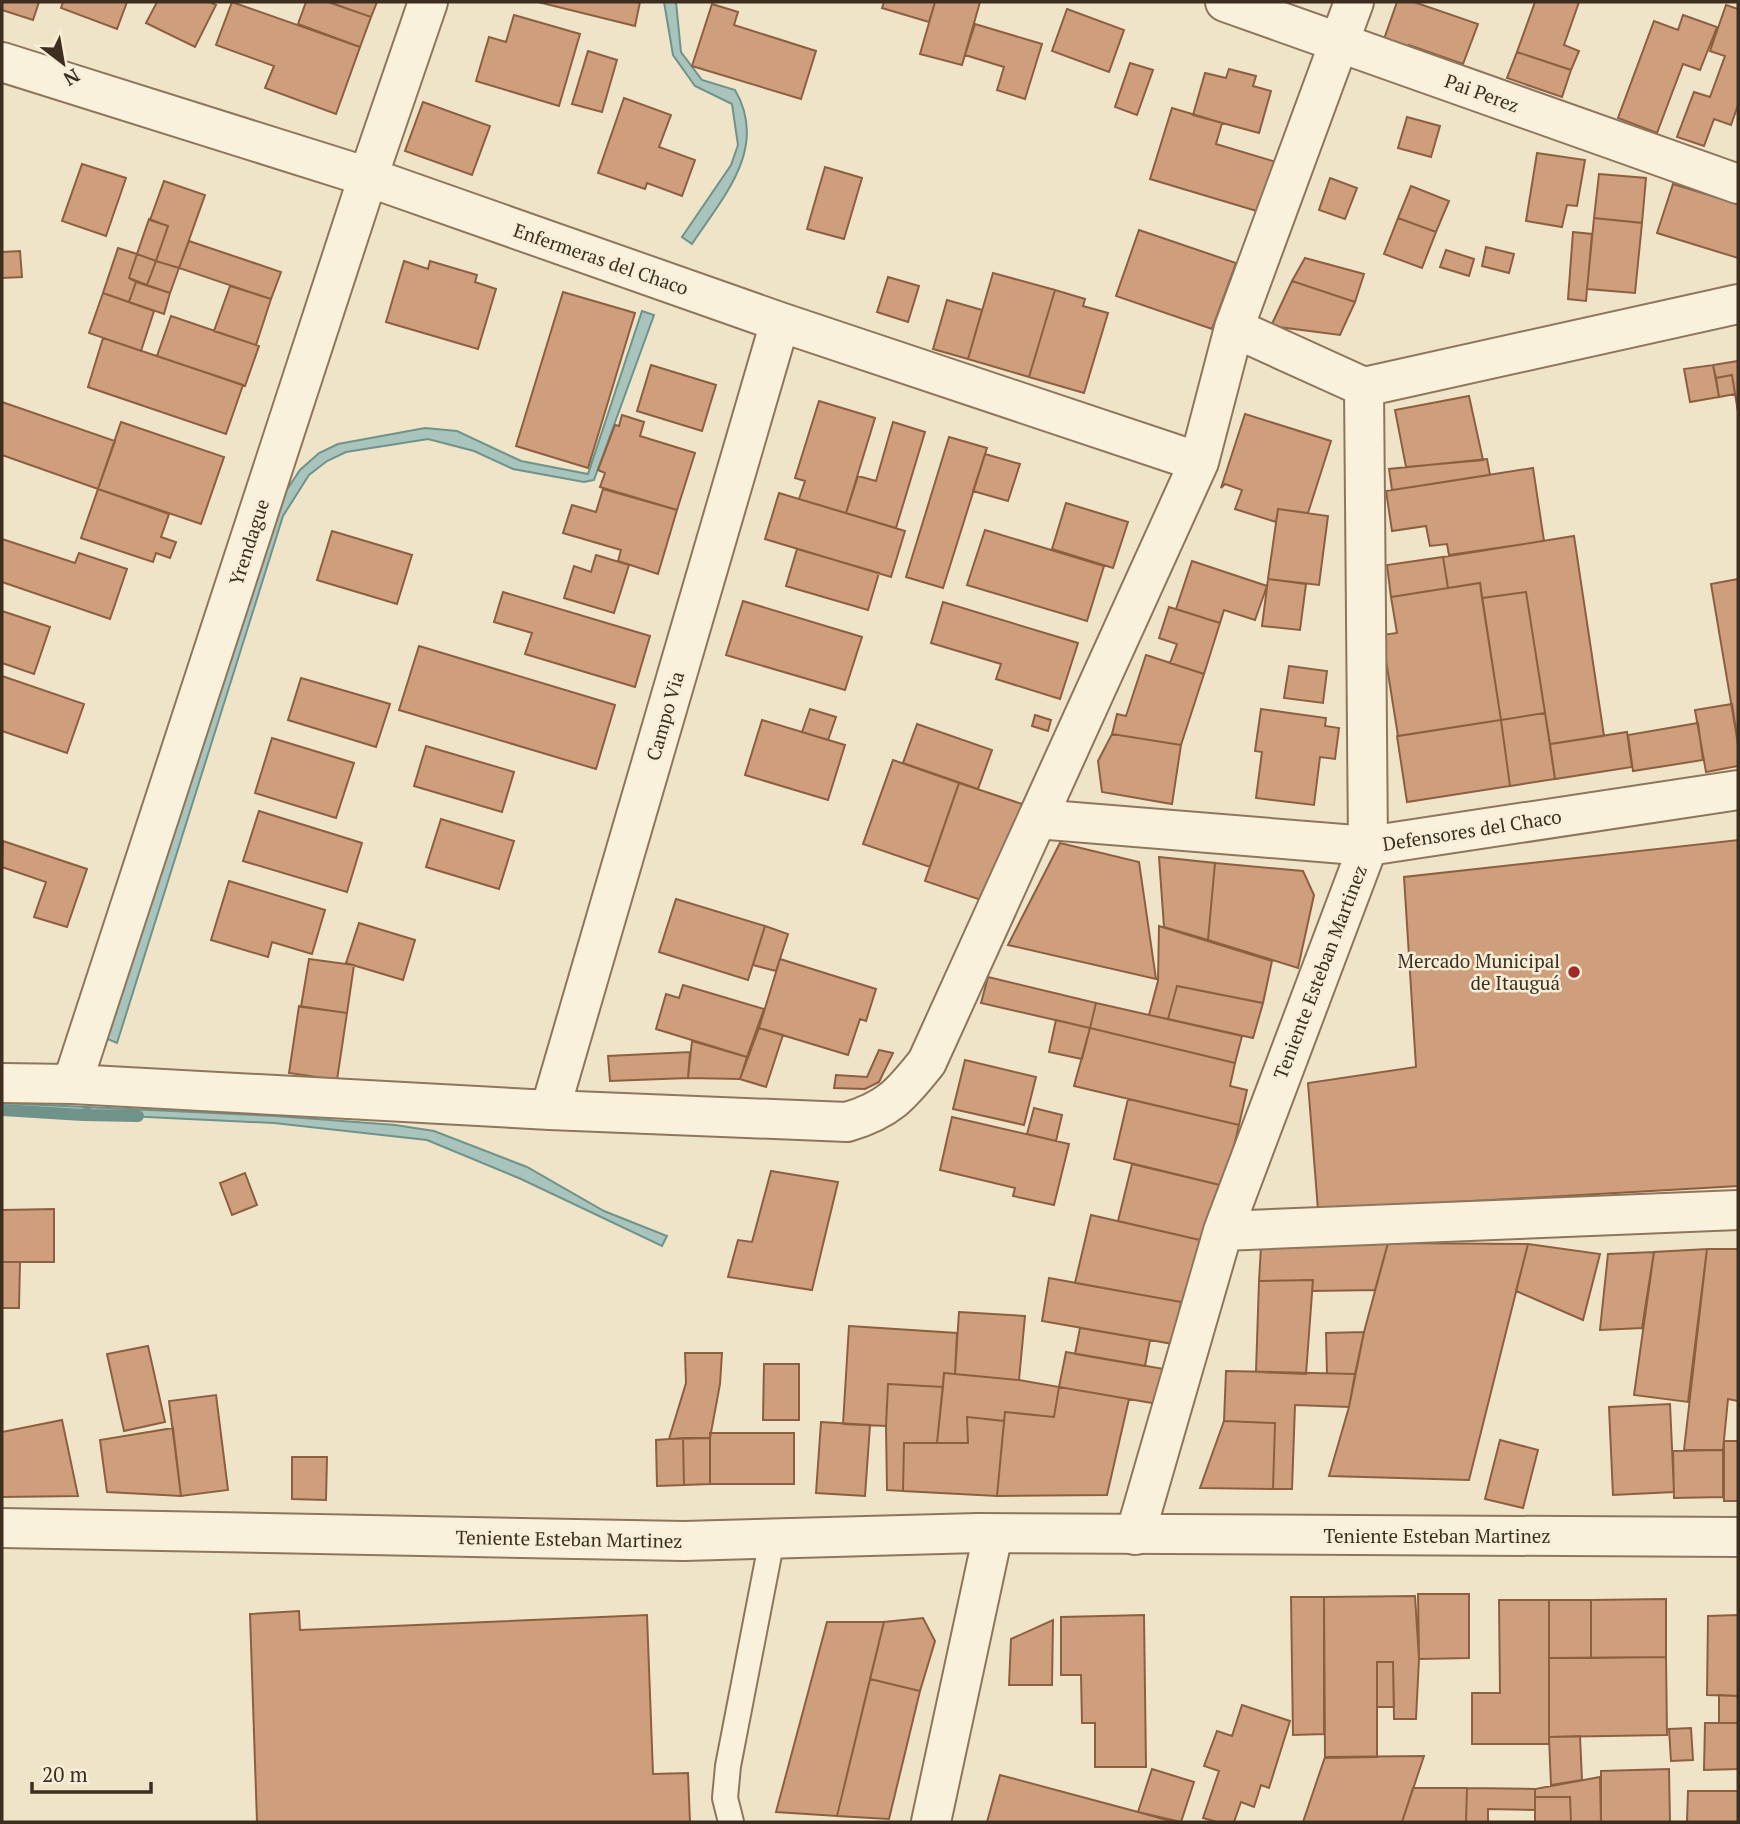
<svg xmlns="http://www.w3.org/2000/svg" width="1740" height="1824" viewBox="0 0 1740 1824" font-family="'PT Serif',serif">
<style>
.water{fill:#a9c4bc;stroke:#6f938a;stroke-width:2}
.lines{fill:none;stroke-linecap:round;stroke-linejoin:round}
.stream{stroke:#6f938a;stroke-width:12}
.building{fill:#cf9f7d;stroke:#8d5f41;stroke-width:2}
.service-casing{stroke:#8d765c;stroke-width:28}
.minor-casing{stroke:#8d765c;stroke-width:42}
.tertiary-casing{stroke:#8d765c;stroke-width:42}
.service{stroke:#faf1dc;stroke-width:24}
.minor{stroke:#faf1dc;stroke-width:38}
.tertiary{stroke:#faf1dc;stroke-width:38}
.poi-dot{fill:#9e2a2b;stroke:#f7eed8;stroke-width:2.5}
.labels{text-anchor:middle;stroke-width:5;stroke-linejoin:round;paint-order:stroke}
.street-label{font-size:19px;fill:#3d2e20;stroke:#f7eed8}
.poi-label{font-size:19px;fill:#3d2e20;stroke:#f7eed8;text-anchor:end}
</style>
<rect width="100%" height="100%" fill="#f0e4c8"/>
<path class="water" d="M664 2H676L681 52 702 80 735 90C769 148 723 197 692 244L682 237 731 165 738 145 732 104 695 86 673 55Z
M642 311 654 315 594 480 584 482 513 469 474 451 428 439 346 452 327 461 309 475 283 516 117 1043 105 1038 278 503 300 470 319 453 338 444 425 428 457 431 521 461 588 474Z
M2 1103 276 1116 395 1125 434 1131 527 1167 604 1211 667 1236 662 1246 521 1179 427 1140 274 1123 2 1110Z"/>
<g class="lines">
<path class="stream" d="M2 1110 83 1115 87 1113
M83 1115 138 1116"/>
</g>
<path class="building" d="M2 2H39L33 20 2 10Z
M63 2H127L117 29 61 8Z
M157 2H210L216 5 195 47 146 23Z
M232 2 360 47 336 114 265 88 274 66 216 45Z
M306 2H329L371 17 360 47 298 24Z
M328 2H377L371 17Z
M538 2H640L635 26Z
M884 2H935L929 22 882 8Z
M935 2H980L962 65 920 54Z
M1397 2H1414L1478 24 1463 64 1409 45 1407 51 1383 42Z
M1535 2H1579L1564 45 1579 51 1571 70 1517 52Z
M712 4 738 12 734 25 816 51 801 99 692 66Z
M1726 5 1738 9V105L1731 125 1714 119 1704 146 1677 137 1694 92 1710 97 1725 56 1710 51Z
M1067 9 1124 30 1109 72 1052 51Z
M514 15 580 34 559 106 476 81 489 37 506 42Z
M1683 15 1717 27 1700 70 1683 64 1657 133 1618 118 1654 21 1678 30Z
M975 24 1042 44 1025 99 997 90 1004 67 965 55Z
M588 51 617 60 602 112 572 104Z
M1517 52 1571 70 1562 97 1507 78Z
M1130 63 1153 70 1137 115 1115 107Z
M1229 69 1256 76 1253 86 1271 91 1259 133 1193 115 1205 73 1226 78Z
M624 98 671 115 659 147 695 160 682 196 647 183 645 189 598 173Z
M423 102 490 126 472 175 405 151Z
M1172 108 1222 123 1216 144 1276 162 1260 212 1150 179Z
M1407 117 1440 126 1431 157 1398 148Z
M1537 153 1585 160 1577 206 1567 205 1562 227 1526 221Z
M82 164 126 178 106 236 62 221Z
M825 167 862 178 844 239 807 229Z
M1599 174 1646 178 1642 223 1594 218Z
M1330 178 1357 188 1345 219 1319 210Z
M164 181 205 195 179 268 156 261 168 226 150 220Z
M1673 184 1738 204V258L1657 233Z
M1411 186 1449 201 1436 232 1398 218Z
M1398 218 1436 232 1422 268 1384 254Z
M1594 218 1642 223 1635 293 1587 289Z
M149 219 168 226 156 261 137 254Z
M1139 230 1236 263 1212 329 1116 296Z
M1573 232 1592 234 1586 301 1568 299Z
M189 241 281 272 271 299 179 268Z
M1486 247 1514 254 1509 273 1482 266Z
M118 248 137 254 129 278 136 282 129 302 103 293Z
M1446 250 1474 259 1469 276 1440 267Z
M20 251 22 277 2 278V252Z
M137 254 156 261 147 285 129 278Z
M1305 258 1364 274 1355 302 1292 281Z
M156 261 179 268 170 293 147 285Z
M404 261 428 269 430 261 477 275 475 282 496 289 478 349 386 322Z
M993 273 1055 290 1029 377 968 359Z
M888 277 919 286 908 322 877 312Z
M1292 281 1355 302 1340 335 1271 326Z
M136 282 170 293 164 314 129 302Z
M230 286 271 299 256 345 214 331Z
M1055 290 1085 299 1083 306 1108 313 1084 393 1029 377Z
M563 292 635 313 588 468 516 446Z
M103 293 154 311 141 351 89 333Z
M947 300 982 310 968 359 933 349Z
M171 316 259 346 245 386 157 356Z
M103 338 243 385 226 434 88 387Z
M1738 361V412L1732 375 1716 378 1713 365Z
M651 365 716 385 702 431 637 411Z
M1713 365 1719 397 1690 402 1684 369Z
M1732 375 1735 394 1719 397 1716 378Z
M1469 396 1483 460 1406 467 1395 410Z
M819 401 875 418 846 513 799 499 805 481 795 478Z
M2 402 115 441 98 489 2 455Z
M1245 414 1331 441 1308 513 1278 509 1276 522 1235 509 1242 490 1225 484 1221 488Z
M622 415 644 422 640 436 695 453 677 510 600 487 605 473 598 470 615 425 619 426Z
M121 422 224 457 201 524 98 489Z
M893 422 925 432 896 528 846 513 858 476 876 481Z
M949 437 987 448 943 588 906 577Z
M985 454 1020 464 1008 501 973 491Z
M1487 459 1490 475 1392 490 1389 469Z
M1533 468 1544 541 1449 555 1447 544 1430 546 1426 526 1392 531 1386 491Z
M98 489 169 514 161 537 176 542 170 558 156 553 153 562 81 538Z
M603 489 677 510 658 574 618 561 621 550 563 533 572 505 596 512Z
M779 493 905 531 891 577 765 539Z
M1066 503 1128 522 1113 568 1052 549Z
M1278 509 1328 516 1319 585 1268 579Z
M985 530 1104 566 1087 621 967 585Z
M332 531 412 555 397 604 317 580Z
M1574 536 1604 736 1550 744 1526 592 1482 598 1480 583 1448 588 1443 557Z
M2 539 75 563 79 553 127 569 110 619 2 582Z
M797 549 879 573 868 610 786 586Z
M596 555 629 565 614 613 564 598 574 566 591 572Z
M1443 557 1448 588 1391 597 1387 565Z
M1192 561 1267 586 1255 620 1224 610 1220 623 1176 609Z
M1268 579 1306 584 1300 630 1262 626Z
M1738 579V744L1711 584Z
M1480 583 1501 720 1398 736 1382 635 1397 633 1391 597Z
M503 592 650 636 635 687 525 654 532 633 494 622Z
M1526 592 1545 713 1501 720 1482 598Z
M743 601 862 637 845 690 726 655Z
M943 602 1078 643 1060 699 996 679 1001 664 931 643Z
M1169 607 1220 623 1204 674 1170 663 1177 644 1159 638Z
M2 611 50 627 34 674 2 663Z
M419 646 615 705 596 769 399 710Z
M1146 655 1204 674 1181 745 1112 734 1117 714 1126 716Z
M1289 666 1327 671 1323 703 1284 698Z
M2 676 84 704 67 753 2 731Z
M301 678 390 704 376 747 288 720Z
M1732 704 1738 744V766L1706 772 1695 710Z
M810 709 836 717 828 740 802 732Z
M1261 709 1326 718 1325 726 1339 728 1335 759 1320 757 1314 805 1256 798 1262 752 1255 751Z
M1545 713 1555 779 1510 786 1501 720Z
M1035 715 1051 720 1048 731 1032 726Z
M762 720 845 745 828 800 745 775Z
M1501 720 1510 786 1407 802 1397 736Z
M1698 723 1703 760 1633 771 1628 735Z
M917 724 992 750 978 789 903 763Z
M1627 732 1632 767 1555 779 1550 744Z
M1112 734 1181 745 1172 804 1102 792 1098 761Z
M272 738 354 763 336 818 255 793Z
M426 746 514 772 502 812 414 786Z
M893 760 959 783 930 867 863 844Z
M959 783 1022 804 987 902 925 881Z
M259 811 362 843 347 892 243 861Z
M441 819 514 841 499 889 426 867Z
M1738 840V1186L1318 1210 1308 1083 1416 1067 1404 877Z
M3 841 87 869 67 927 34 917 46 882 2 867Z
M1060 843 1139 862 1156 979 1008 945Z
M1159 857 1215 863 1208 940 1164 927Z
M1215 863 1303 871 1314 895 1298 968 1208 940Z
M229 881 325 910 312 954 272 942 268 957 211 940Z
M676 899 765 926 748 980 659 952Z
M359 923 415 940 403 980 346 963Z
M765 926 788 934 776 971 753 965Z
M1159 926 1272 961 1263 1003 1177 986 1168 1019 1149 1015 1158 981Z
M309 959 354 965 347 1013 301 1007Z
M780 959 876 989 866 1021 860 1019 848 1055 759 1028Z
M988 977 1096 1003 1090 1028 981 1003Z
M683 985 764 1009 747 1057 656 1029 666 994 679 998Z
M1177 986 1263 1003 1253 1038 1168 1019Z
M1096 1003 1242 1036 1235 1063 1090 1028Z
M299 1006 347 1013 337 1080 289 1073Z
M1056 1020 1090 1028 1082 1059 1049 1052Z
M759 1028 783 1035 766 1087 740 1079Z
M1090 1028 1235 1063 1230 1086 1247 1090 1239 1125 1074 1086Z
M692 1041 747 1057 740 1079 688 1078Z
M879 1050 893 1053 879 1082 865 1089 834 1088 836 1075 867 1077Z
M690 1052 688 1078 610 1081 608 1056Z
M965 1060 1036 1077 1024 1125 953 1109Z
M1128 1099 1239 1125 1224 1186 1114 1159Z
M1034 1108 1062 1115 1056 1141 1027 1134Z
M952 1117 1069 1144 1054 1205 1013 1196 1015 1188 940 1170Z
M1132 1164 1224 1186 1200 1240 1118 1221Z
M771 1171 838 1182 812 1290 728 1277 738 1240 752 1242Z
M245 1173 257 1205 232 1215 220 1183Z
M54 1209V1262H2V1210Z
M1091 1215 1200 1240 1184 1307 1181 1302 1075 1283Z
M1388 1243 1375 1290 1312 1291 1313 1280 1259 1281 1261 1247Z
M1388 1243 1528 1244 1469 1480 1329 1476 1349 1407 1364 1332Z
M1528 1244 1600 1254 1583 1320 1516 1291Z
M1707 1249 1688 1402 1634 1395 1654 1252Z
M1707 1249H1738V1401L1728 1399 1723 1450H1684Z
M1654 1252 1642 1328 1600 1330 1608 1254Z
M2 1262H20L19 1308H2Z
M1049 1278 1181 1302 1173 1344 1042 1321Z
M1313 1280 1306 1374 1256 1372 1259 1281Z
M959 1312 1025 1316 1019 1380 955 1374Z
M849 1326 957 1333 955 1374 944 1373 943 1387 888 1384 886 1426 843 1424Z
M1080 1328 1150 1340 1145 1366 1075 1354Z
M1364 1332 1355 1374H1327L1326 1333Z
M148 1346 165 1422 124 1431 107 1354Z
M1066 1352 1164 1369 1158 1404 1059 1387Z
M685 1353H722L720 1384 710 1438 669 1439 686 1383Z
M764 1364H799V1420H763Z
M1226 1371 1355 1374 1349 1407 1295 1405 1292 1489H1273L1275 1423 1224 1421Z
M944 1373 1019 1380 1059 1387 1054 1417 1005 1412 1004 1421 967 1417 968 1443H937Z
M888 1384 943 1387 937 1443H904L903 1491 887 1490 886 1426Z
M1059 1387 1129 1399 1107 1495 997 1496 1005 1412 1054 1417Z
M216 1395 228 1490 181 1496 169 1401Z
M1670 1404 1674 1492 1613 1495 1609 1407Z
M967 1417 1004 1421 997 1496 903 1491 904 1443H968Z
M62 1420 78 1496 2 1497V1432Z
M1224 1421 1275 1423 1273 1489 1200 1488Z
M821 1422 870 1425 865 1496 816 1493Z
M173 1428 181 1496 107 1492 100 1440Z
M710 1433H794V1484H710Z
M683 1438 684 1485 657 1486 656 1440Z
M683 1438H710V1484L684 1485Z
M1500 1440 1538 1450 1523 1508 1485 1499Z
M1724 1441H1738V1501H1724Z
M1723 1450V1497L1674 1498 1673 1451Z
M292 1457H327L326 1500 292 1499Z
M1418 1594H1469V1658L1419 1659Z
M1415 1596 1419 1659 1416 1719H1394L1393 1662H1377V1757L1325 1758 1324 1597Z
M1291 1597H1324V1734L1293 1735Z
M1666 1599V1657L1591 1658V1600Z
M1499 1600H1549V1744H1472V1693H1500Z
M1549 1600H1591V1658H1549Z
M299 1611 300 1630 647 1615 653 1774 688 1773 690 1822H257L250 1614Z
M1144 1615 1146 1767H1095V1723H1082L1081 1675H1061V1617Z
M1738 1615V1696L1707 1695 1708 1616Z
M923 1618 935 1641 920 1691 870 1679 884 1622Z
M1053 1620 1052 1685H1009L1011 1639Z
M827 1622H884L837 1816 776 1812Z
M1666 1657 1667 1735 1549 1737V1658Z
M1377 1662H1393L1394 1707H1377Z
M870 1679 920 1691 889 1819 837 1816Z
M1719 1695 1738 1696V1723H1719Z
M1242 1705 1290 1721 1269 1788 1261 1785 1254 1807 1241 1802 1234 1822H1217L1203 1818 1219 1771 1204 1766 1217 1731 1232 1736Z
M1705 1723H1738V1769L1704 1770Z
M1691 1728 1693 1760 1671 1761 1669 1729Z
M1580 1736 1582 1780 1551 1785 1549 1737Z
M1424 1756 1402 1822H1303L1325 1757Z
M1152 1769 1194 1782 1181 1822 1138 1812Z
M1669 1769 1670 1822H1601V1771Z
M1000 1775 1138 1812 1174 1822H987Z
M1600 1777 1601 1822H1571L1570 1797H1535V1789Z
M1413 1788H1467L1466 1822H1402Z
M1467 1788 1535 1789V1810L1488 1809V1822H1466Z
M1688 1791H1738V1822H1687Z
M1535 1797H1570L1571 1822H1535Z"/>
<g class="lines">
<g class="service-casing">
<path id="service" d="M731 1822 725 1798 728 1766 772 1539"/>
</g>
<g class="minor-casing">
<path id="minor" d="M1225 2 1738 184
M2 62 368 177 780 322 1199 462
M1234 328 1364 387 1738 304
M1037 819 1368 846 1738 790
M2 1083 72 1084 550 1110 847 1122C888 1110 901 1095 927 1062L1199 462 1234 328 1354 2
M72 1084 368 177 428 2
M550 1110 780 322
M1223 1231 1738 1210
M1135 1535 1223 1231 1368 846 1364 387
M931 1822 993 1534"/>
</g>
<g class="tertiary-casing">
<path id="tertiary" d="M2 1528 684 1541 978 1533 1738 1537"/>
</g>
<use href="#service" class="service"/>
<use href="#minor" class="minor"/>
<use href="#tertiary" class="tertiary"/>
</g>
<circle class="poi-dot" cx="1574" cy="972" r="7"/>
<g class="labels">
<g class="street-label">
<text transform="translate(1482 93) rotate(20)" y="7">Pai Perez</text>
<text transform="translate(601 259) rotate(19)" y="7">Enfermeras del Chaco</text>
<text transform="translate(249 542) rotate(-72)" y="7">Yrendague</text>
<text transform="translate(665 716) rotate(-74)" y="7">Campo Via</text>
<text transform="translate(1472 830) rotate(-9)" y="7">Defensores del Chaco</text>
<text transform="translate(1320 972) rotate(-69)" y="7">Teniente Esteban Martinez</text>
<text x="1437" y="1543">Teniente Esteban Martinez</text>
<text transform="translate(569 1539) rotate(1)" y="7">Teniente Esteban Martinez</text>
</g>
<g class="poi-label">
<text x="1560" y="968">Mercado Municipal<tspan x="1560" dy="22">de Itauguá</tspan></text>
</g>
</g>
<rect width="1740" height="1824" fill="none" stroke="#3d2e20" stroke-width="7"/>
<g transform="translate(63 63) rotate(149)" stroke="#f7eed8" stroke-width="5" paint-order="stroke">
<path d="M0-5L12 26L0 18L-12 26Z" fill="#3d2e20"/>
<text y="-10" font-size="19" font-weight="bold" text-anchor="middle" fill="#3d2e20">N</text>
</g>
<path d="M32 1782v10h119v-10" fill="none" stroke="#3d2e20" stroke-width="3.5"/>
<text x="42" y="1782" font-size="21" fill="#3d2e20" stroke="#f7eed8" stroke-width="5" paint-order="stroke">20 m</text>
</svg>
